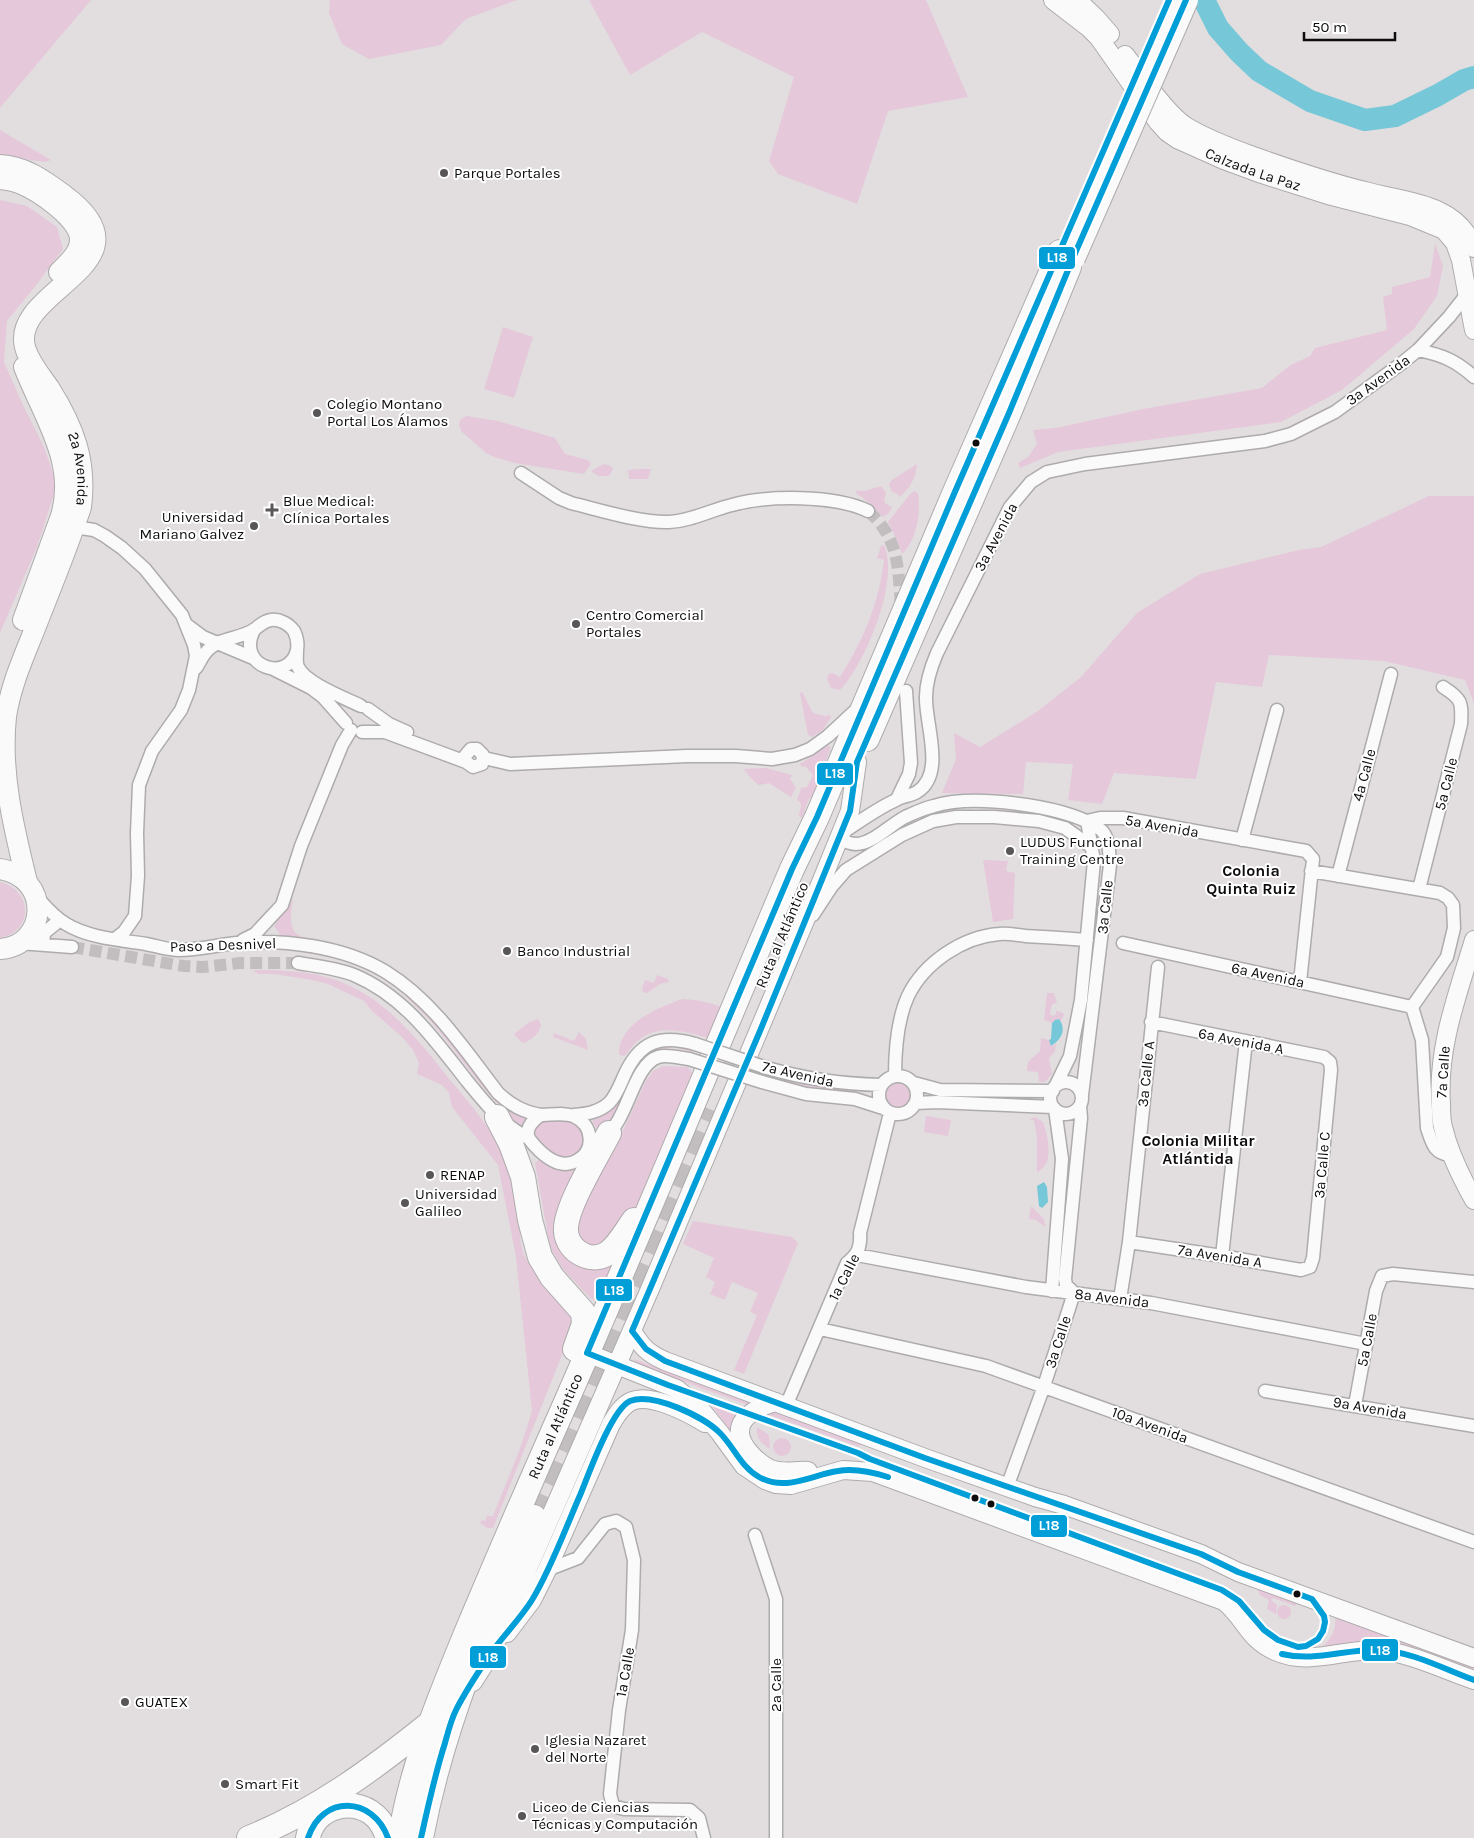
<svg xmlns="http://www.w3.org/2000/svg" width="1474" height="1838" viewBox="0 0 1474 1838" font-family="Karla,sans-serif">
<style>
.green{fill:#e5c8d9}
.water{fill:#76c7d7}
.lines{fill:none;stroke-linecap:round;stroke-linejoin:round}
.river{stroke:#76c7d7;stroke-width:22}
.street-tunnel{stroke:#c2bec0;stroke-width:12;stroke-dasharray:12 6;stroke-linecap:butt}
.highway-tunnel{stroke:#c2bec0;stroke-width:24;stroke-dasharray:24 12;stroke-linecap:butt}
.street-casing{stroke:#aeabad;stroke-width:15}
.secondary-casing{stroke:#aeabad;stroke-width:20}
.primary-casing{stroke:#aeabad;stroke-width:22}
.highway-casing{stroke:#aeabad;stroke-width:26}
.street{stroke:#fbfafa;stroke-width:12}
.secondary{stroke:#fbfafa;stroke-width:18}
.primary{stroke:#fbfafa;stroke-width:20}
.highway{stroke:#fbfafa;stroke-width:24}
.street-bridge-casing{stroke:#aeabad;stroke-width:15;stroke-linecap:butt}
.highway-bridge-casing{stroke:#aeabad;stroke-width:26;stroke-linecap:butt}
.street-bridge{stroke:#fbfafa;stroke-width:12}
.highway-bridge{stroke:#fbfafa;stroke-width:24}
.bus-1-casing{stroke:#fff;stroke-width:10}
.bus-1{stroke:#019ed8;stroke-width:6}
.poi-dot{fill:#585657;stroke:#fff;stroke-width:2}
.bus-dot{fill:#0e0c0d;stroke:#fff;stroke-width:2}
.labels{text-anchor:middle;stroke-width:4;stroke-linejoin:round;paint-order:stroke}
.street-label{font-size:15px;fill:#0e0c0d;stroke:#fff}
.poi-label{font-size:15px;fill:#0e0c0d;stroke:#fff;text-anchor:start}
.neighbourhood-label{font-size:16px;font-weight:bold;fill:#0e0c0d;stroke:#fff}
.line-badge{stroke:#fff;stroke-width:2}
.badge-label{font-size:14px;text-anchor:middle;font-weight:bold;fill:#fff}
</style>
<rect width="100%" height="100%" fill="#e2dee0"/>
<path class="green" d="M0 0H91L0 108Z
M330 0H517L466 19 441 45 369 59 342 44 329 13Z
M589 0H926L968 97 888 111 857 204 778 174 769 161 794 77 702 32 630 75Z
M0 130 51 160 45 162 0 156Z
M0 200 27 206 57 227 63 249 37 284 7 321 4 362 22 403 44 447 57 485 37 547 0 633Z
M1435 243 1443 266 1437 296 1414 329 1342 390 1281 422 1058 452 1020 468 1018 463 1028 457 1037 444 1033 430 1056 428 1143 409 1262 388 1289 366 1310 356 1315 348 1387 330 1383 297 1392 294V287L1430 277Z
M503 327 533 337 514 398 484 389Z
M466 416 498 421 555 438 565 454 588 460 591 464 584 474 515 463 494 457 486 453 462 432 459 425 460 420Z
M604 464 611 466 613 469 609 476H598L591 471Z
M917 464C916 478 910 489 899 497L898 494 892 492 889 484 892 480Z
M637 469H651L648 479H629L628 470Z
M881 486 886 493 884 500 886 504 892 507 889 513 883 517 864 499 857 494 856 491H865Z
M915 491 918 493C921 513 917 540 902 554L894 534 888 522 911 493Z
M1429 496H1474V703L1465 680 1384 661 1269 655 1262 687 1216 682 1196 779 1114 773 1102 804 1068 800 1073 764 1026 762 1023 794 942 793 956 759 954 733 980 747 1038 711 1081 677 1137 613 1200 574 1299 550 1321 547Z
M884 545C900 581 865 664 840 690L831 688 827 679 828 675 832 673 840 677C863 641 879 603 884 560L877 558 881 546Z
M802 692 813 713 825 716 830 715 831 717 823 730 812 737 808 735 800 693Z
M827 746 831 747 813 796 809 799 802 818 799 816C799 809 805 804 797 800L801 788 807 787 813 775 805 766 802 767 800 764Z
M766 768 792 775 790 779 796 787 791 797 769 783 759 785C752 781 749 774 743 769Z
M983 860 1008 861 1006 871 1015 873 1013 919 993 922Z
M0 882C33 890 34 931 0 938Z
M293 899C291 910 288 927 297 934 301 937 308 939 313 940L281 936 274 926Z
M307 953H318L363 965 382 976 398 988 429 1016 507 1110 528 1120 522 1128 511 1120 477 1080 445 1038 428 1018 398 989 362 966 340 959Z
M253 970C282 970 312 971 339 981 388 1000 420 1042 451 1081 471 1105 493 1130 505 1159 513 1179 516 1202 519 1222 520 1231 520 1240 522 1249 530 1274 558 1298 575 1317L574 1325 493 1528H487L480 1523 482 1520 485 1521 487 1516H493L520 1449 532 1411 516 1257 498 1165 452 1107 449 1093 442 1085 417 1074 419 1063 413 1050 402 1037 371 1010 364 1001 328 984 312 980 275 974H258Z
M657 975 668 979 669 982 660 984 647 993 643 992 642 989 645 980 654 983Z
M1047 993H1054L1057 1003 1052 1004 1050 1014 1053 1016 1056 1014V1011L1062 1012 1064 1015 1061 1021 1059 1019 1055 1020 1052 1023 1044 1020Z
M683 999C700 1000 713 1003 729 1010L715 1040C679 1030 649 1019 625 1056L619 1055C618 1024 658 1007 683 999Z
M538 1019 541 1025C539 1033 533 1039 524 1043L520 1041 514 1034 528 1023Z
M579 1032 586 1039 588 1050 553 1037 554 1033 574 1041Z
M1041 1038 1049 1040 1051 1046 1056 1044 1055 1051 1049 1059 1052 1074 1045 1082H1039L1038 1072 1027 1071 1028 1062 1040 1051Z
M666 1044 693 1049 692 1052 673 1047 656 1051 624 1095 606 1128 597 1129 592 1121C620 1109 622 1082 639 1061 646 1052 656 1048 666 1044Z
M663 1066 687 1067 697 1077 651 1188 633 1214 601 1248 582 1246 575 1229 595 1182 619 1139 646 1081 653 1071Z
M765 1073C797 1083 817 1085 850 1087L856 1089V1090L855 1092C820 1089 797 1087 764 1076Z
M886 1095a13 13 0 1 1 26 0a13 13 0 1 1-26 0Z
M926 1116 951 1120 948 1136 924 1132Z
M1035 1117 1043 1122C1048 1136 1055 1164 1037 1172V1137L1034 1120H1029Z
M542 1122C552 1122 567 1119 576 1125 589 1134 586 1155 570 1158 558 1161 519 1135 542 1122Z
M538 1160 563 1170 582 1165 562 1239 615 1258 597 1302 590 1298 562 1268 550 1247 535 1163Z
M1031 1206 1044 1219 1045 1227 1036 1220 1029 1219Z
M693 1221 792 1237 798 1243 744 1374 734 1370 757 1315 750 1312 758 1293 732 1282 725 1300 710 1294 715 1282 706 1277 714 1258 683 1244Z
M634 1359 752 1402 748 1405 646 1368 635 1361Z
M711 1405 736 1415 731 1431Z
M781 1412 872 1444 857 1446 764 1413Z
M757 1427 769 1435 770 1449C761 1444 756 1438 757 1427Z
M773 1447a9 9 0 1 1 18 0a9 9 0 1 1-18 0Z
M1256 1585 1286 1597 1297 1603 1295 1606 1273 1598 1271 1600 1277 1605 1276 1614 1267 1609 1269 1600 1260 1595Z
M1277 1612a7 7 0 1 1 14 0a7 7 0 1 1-14 0Z
M1335 1616 1474 1666V1672L1393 1642H1366L1318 1650C1330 1641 1337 1631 1335 1616Z"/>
<path class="water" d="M1059 1019C1067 1030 1061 1040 1051 1046L1049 1040 1051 1039 1052 1023 1055 1020Z
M1044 1182 1047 1187 1048 1202 1042 1208 1039 1206 1037 1186Z"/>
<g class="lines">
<path class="river" d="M1204 0 1218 28 1239 52 1259 71 1310 101 1365 120 1395 116 1438 95 1464 80 1474 77"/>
<path class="street-tunnel" d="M868 511C900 539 898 569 901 608
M72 947 184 966 203 967 240 963H298"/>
<path class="highway-tunnel" d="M534 1517C596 1383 652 1246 707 1108"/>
<g class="street-casing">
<path id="street" d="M1418 350C1442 355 1455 360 1474 377
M521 473 559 498 571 503C600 510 640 523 669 522 691 521 711 510 732 505 768 495 835 495 868 511
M74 527 94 530 105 536 122 548 145 569 182 615 194 645 196 656 189 690 181 710 152 751 139 785 137 833 138 876 135 916 124 932 115 939
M187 625 203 637 253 658
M297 651C297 656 296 663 298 667 305 683 345 698 361 706
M196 668C200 662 203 654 209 649 221 637 241 639 255 629 260 625 264 621 271 620 280 619 289 624 294 631 297 637 298 644 297 650 289 684 235 667 254 630
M273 669 311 688 323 697 346 723
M368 709 389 724 407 732
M362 732H385L466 762 473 767 482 764 483 755 477 749H471L465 756 466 762
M484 758 510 764 687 756H736L772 759 795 755 810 749 828 736 856 710
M897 799 909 774 911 763 906 691
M1087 821 1100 818H1123L1306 851 1313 859 1300 982
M840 834C858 823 876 809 896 800 902 796 911 796 917 792 946 774 925 724 926 697 926 681 931 667 937 653L1010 507 1031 482 1047 472 1085 464 1265 441 1291 434 1335 412 1402 363 1418 350 1449 317 1471 289
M838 838C844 841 849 844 856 844 872 844 890 825 905 817 914 813 924 808 934 806 973 794 1058 805 1094 825 1097 827 1101 829 1103 832 1110 841 1109 854 1110 865L1082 1095
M1242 840 1277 710
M1311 871 1440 893 1448 898 1453 905 1454 928 1447 957 1412 1007
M1338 876 1391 674
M1419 889 1461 724C1462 702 1462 699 1443 687
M36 896C45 906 54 917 66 924 89 938 120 940 146 944 157 946 168 950 179 950 198 950 217 945 236 943 284 939 343 946 386 972 433 1001 465 1050 498 1093 511 1105 523 1112 541 1115
M813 915 832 886 846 870 902 835 933 821 956 817H994L1039 821 1065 828 1092 847
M243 940 255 934 282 905 301 846 342 745 351 730
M19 943 72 947
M1123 943 1412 1007
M43 945 44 933 60 920
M298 963C316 966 336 968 354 975 404 996 435 1040 467 1081 485 1103 502 1125 528 1138
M1412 1007 1422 1040 1427 1128C1432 1143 1434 1154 1451 1155
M767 1068C805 1079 842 1084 881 1085
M879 1095a19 19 0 1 1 38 0a19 19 0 1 1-38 0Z
M895 1076C895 1050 897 1020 908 996 924 963 962 937 999 934 1008 933 1017 935 1026 936 1046 937 1067 938 1087 940
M762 1082 806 1094 855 1099 883 1108
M1050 1098a16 16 0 1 1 32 0a16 16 0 1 1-32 0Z
M914 1083 940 1090 1053 1091
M1055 1087 1070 1056 1081 1000 1094 861 1087 821
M916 1103 937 1102 1053 1107
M541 1115C551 1115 567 1112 575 1117 593 1125 595 1150 578 1160 562 1170 546 1158 535 1146 533 1143 529 1140 528 1136 526 1127 534 1119 541 1115Z
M574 1115C587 1114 599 1112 609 1103 616 1096 620 1085 624 1076 639 1042 659 1034 695 1044
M605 1136C628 1121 633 1065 658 1057 667 1054 680 1058 689 1059
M1129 1242 1222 1256 1301 1270 1310 1267 1313 1258 1331 1070 1330 1062 1324 1057 1151 1022
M857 1255 1026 1287 1151 1303 1366 1344
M1222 1256 1246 1041
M1052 1291 1062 1159 1055 1109
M1120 1299 1129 1242 1158 967
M820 1329 986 1366 1474 1542
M1265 1391 1474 1426
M1355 1405 1376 1291 1382 1276 1393 1274 1474 1282
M786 1406 847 1263C858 1254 861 1247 860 1233L890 1113
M1007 1487 1044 1386 1074 1293 1066 1285 1065 1279 1081 1118 1080 1106
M755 1535 776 1599V1838
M547 1570 578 1558 605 1524 616 1521 626 1527 634 1560 632 1630 619 1710 610 1794 613 1806 624 1809 690 1810 699 1818 704 1838"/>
</g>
<g class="secondary-casing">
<g id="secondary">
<path id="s1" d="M1053 0 1088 27 1099 38 1158 122 1167 132 1177 139 1224 160 1262 174 1328 195 1410 216 1444 230 1455 243 1461 260 1474 330"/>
<path d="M1077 0 1096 18 1110 34"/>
<path d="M1125 55C1141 75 1166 114 1187 127 1207 139 1231 148 1253 156 1290 169 1327 182 1365 191 1389 198 1416 200 1439 211 1456 219 1467 230 1474 248"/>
<path d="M1474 940C1458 993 1437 1047 1441 1104 1441 1111 1441 1120 1443 1127 1449 1153 1461 1177 1474 1200"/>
<path d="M632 1331C642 1347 647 1353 665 1361L925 1458 1035 1497 1064 1505 1201 1554 1238 1572 1474 1658"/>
<path d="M587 1353 677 1389 701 1410 720 1433 744 1466 765 1480 776 1484 791 1485 843 1470 873 1472 1224 1601C1246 1619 1247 1638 1275 1651 1310 1667 1344 1648 1380 1650 1406 1652 1448 1671 1474 1680"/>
<path d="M775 1402C750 1410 726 1425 749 1452 755 1459 762 1465 770 1469 783 1474 795 1470 808 1471"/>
<path d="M507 1633 532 1600 547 1570 611 1424C616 1416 622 1405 632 1401 651 1393 689 1413 705 1423"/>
<path d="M473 1682 490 1655 650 1289 822 880 850 811 857 762"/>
</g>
</g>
<g class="primary-casing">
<g id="primary">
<path id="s2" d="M0 165C25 166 45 181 64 195 158 264 10 289 25 347 29 362 41 376 50 389 74 427 87 462 81 507 67 549 50 590 34 631 23 658 10 688 6 717 0 773 14 829 27 882"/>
<path d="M0 179C7 180 13 181 19 183 37 190 81 219 80 240 80 253 68 263 59 272"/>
<path d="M23 620 61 516C77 462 43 416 24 367"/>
<path d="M0 869C52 877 48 946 0 949"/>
</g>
</g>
<g class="highway-casing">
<g id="highway">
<path d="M867 739 1009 413 1069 267"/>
<path d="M497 1117 511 1144 523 1177 530 1220 540 1257 552 1277 583 1312 584 1324 575 1349"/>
<path d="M609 1133C597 1156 568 1203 566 1227 564 1248 589 1266 608 1253 619 1245 626 1231 634 1220"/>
<path d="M249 1838C316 1811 373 1769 429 1724"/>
<path d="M308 1838C313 1805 358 1794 379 1820 383 1825 386 1832 388 1838"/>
<path id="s3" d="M400 1838C413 1760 442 1691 472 1619 503 1546 534 1474 566 1402 644 1225 716 1047 792 869L817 817 954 494 1060 252"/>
<path d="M421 1838C442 1726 487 1620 534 1517"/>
</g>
</g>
<use href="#street" class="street"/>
<use href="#secondary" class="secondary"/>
<use href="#primary" class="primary"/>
<use href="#highway" class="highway"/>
<g class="street-bridge-casing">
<path id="street-bridge" d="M695 1044 767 1068
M689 1059 762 1082"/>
</g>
<g class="highway-bridge-casing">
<path id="highway-bridge" d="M1073 258 1186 0"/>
</g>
<use href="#street-bridge" class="street-bridge"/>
<use href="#highway-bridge" class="highway-bridge"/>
<g class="bus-1-casing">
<path id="bus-1" d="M1169 0 954 494 817 817 792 869 587 1353 668 1385 858 1453 870 1459 1222 1590 1239 1601 1264 1630 1278 1640 1298 1647 1306 1646 1318 1639 1323 1631 1325 1622 1324 1616 1312 1599 1238 1572 1201 1554 925 1458 665 1361 646 1349 632 1331 760 1031 850 811 857 762 1009 413 1073 258 1186 0
M1282 1654C1315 1662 1345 1649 1378 1650 1411 1651 1444 1669 1474 1680
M308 1838C322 1794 373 1796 388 1838
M421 1838C428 1806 435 1774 445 1743 448 1732 451 1720 456 1710 466 1690 479 1671 491 1653 504 1635 520 1619 532 1600 551 1569 566 1527 581 1493 589 1473 612 1409 630 1401 653 1392 704 1417 720 1433 734 1447 741 1467 759 1477 786 1492 811 1475 838 1471 855 1468 872 1472 888 1477"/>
</g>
<use href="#bus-1" class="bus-1"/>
</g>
<g class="poi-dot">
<circle cx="444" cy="173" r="5"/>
<circle cx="317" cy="413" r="5"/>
<path d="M269.5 502.5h5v5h5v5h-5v5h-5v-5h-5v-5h5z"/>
<circle cx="254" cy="526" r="5"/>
<circle cx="576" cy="624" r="5"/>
<circle cx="1010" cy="851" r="5"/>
<circle cx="507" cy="951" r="5"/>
<circle cx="430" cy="1175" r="5"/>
<circle cx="405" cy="1203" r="5"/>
<circle cx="125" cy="1702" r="5"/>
<circle cx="535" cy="1749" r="5"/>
<circle cx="225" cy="1784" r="5"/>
<circle cx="522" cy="1816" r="5"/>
</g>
<g class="bus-dot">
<circle cx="976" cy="443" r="4.5"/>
<circle cx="975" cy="1498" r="4.5"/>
<circle cx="991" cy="1504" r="4.5"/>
<circle cx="1297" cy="1594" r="4.5"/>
</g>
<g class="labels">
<g class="street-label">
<text dy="5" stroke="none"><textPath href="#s1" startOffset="270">Calzada La Paz</textPath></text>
<text transform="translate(1378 380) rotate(-36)" y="5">3a Avenida</text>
<text dy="5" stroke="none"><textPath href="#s2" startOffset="398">2a Avenida</textPath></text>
<text transform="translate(996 537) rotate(-62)" y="5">3a Avenida</text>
<text transform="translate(1364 775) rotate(-75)" y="5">4a Calle</text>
<text transform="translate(1446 784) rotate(-76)" y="5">5a Calle</text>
<text transform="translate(1162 826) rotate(10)" y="5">5a Avenida</text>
<text transform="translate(1105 907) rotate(-84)" y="5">3a Calle</text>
<text transform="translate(782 935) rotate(-67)" y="5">Ruta al Atlántico</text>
<text transform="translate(223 945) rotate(-2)" y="5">Paso a Desnivel</text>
<text transform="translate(1268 975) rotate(12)" y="5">6a Avenida</text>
<text transform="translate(1241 1041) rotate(11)" y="5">6a Avenida A</text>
<text transform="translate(1443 1072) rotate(-86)" y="5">7a Calle</text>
<text transform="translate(798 1074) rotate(13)" y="5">7a Avenida</text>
<text transform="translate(1146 1074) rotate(-84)" y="5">3a Calle A</text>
<text transform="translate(1322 1165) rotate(-85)" y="5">3a Calle C</text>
<text transform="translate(1220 1256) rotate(9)" y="5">7a Avenida A</text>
<text transform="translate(844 1277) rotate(-63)" y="5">1a Calle</text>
<text transform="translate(1112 1298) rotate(7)" y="5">8a Avenida</text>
<text transform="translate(1367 1340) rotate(-79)" y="5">5a Calle</text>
<text transform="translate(1058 1342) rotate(-72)" y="5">3a Calle</text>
<text transform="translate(1370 1408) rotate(10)" y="5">9a Avenida</text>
<text transform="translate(1150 1425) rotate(20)" y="5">10a Avenida</text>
<text dy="5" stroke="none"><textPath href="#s3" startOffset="441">Ruta al Atlántico</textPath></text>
<text transform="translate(625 1672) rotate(-80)" y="5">1a Calle</text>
<text transform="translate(776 1685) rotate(-90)" y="5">2a Calle</text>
</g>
<g class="poi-label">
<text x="454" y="178">Parque Portales</text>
<text x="327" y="409">Colegio Montano<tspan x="327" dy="17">Portal Los Álamos</tspan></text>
<text x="283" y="506">Blue Medical:<tspan x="283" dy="17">Clínica Portales</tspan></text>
<text x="244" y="522" text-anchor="end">Universidad<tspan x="244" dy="17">Mariano Galvez</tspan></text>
<text x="586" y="620">Centro Comercial<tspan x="586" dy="17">Portales</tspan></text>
<text x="1020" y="847">LUDUS Functional<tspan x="1020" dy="17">Training Centre</tspan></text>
<text x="517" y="956">Banco Industrial</text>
<text x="440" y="1180">RENAP</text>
<text x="415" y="1199">Universidad<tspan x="415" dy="17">Galileo</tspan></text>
<text x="135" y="1707">GUATEX</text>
<text x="545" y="1745">Iglesia Nazaret<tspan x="545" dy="17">del Norte</tspan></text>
<text x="235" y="1789">Smart Fit</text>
<text x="532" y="1812">Liceo de Ciencias<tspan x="532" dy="17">Técnicas y Computación</tspan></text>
</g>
<g class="neighbourhood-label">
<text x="1251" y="876">Colonia<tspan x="1251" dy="18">Quinta Ruiz</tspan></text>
<text x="1198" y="1146">Colonia Militar<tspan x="1198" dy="18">Atlántida</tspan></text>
</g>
</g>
<g class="line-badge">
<rect x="1038" y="246" width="38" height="24" rx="5" fill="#019ed8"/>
<rect x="816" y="762" width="38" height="24" rx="5" fill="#019ed8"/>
<rect x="595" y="1278" width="38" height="24" rx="5" fill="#019ed8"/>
<rect x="1030" y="1514" width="38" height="24" rx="5" fill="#019ed8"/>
<rect x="1361" y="1638" width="38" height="24" rx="5" fill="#019ed8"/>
<rect x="469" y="1645" width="38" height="24" rx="5" fill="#019ed8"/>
</g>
<g class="badge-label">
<text x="1057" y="262">L18</text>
<text x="835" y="778">L18</text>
<text x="614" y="1295">L18</text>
<text x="1049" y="1530">L18</text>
<text x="1380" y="1655">L18</text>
<text x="488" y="1662">L18</text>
</g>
<path d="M1304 32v8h91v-8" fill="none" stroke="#0e0c0d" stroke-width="2.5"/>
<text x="1312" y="32" font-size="15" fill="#0e0c0d" stroke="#ffffff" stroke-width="4" paint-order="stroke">50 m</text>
</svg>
